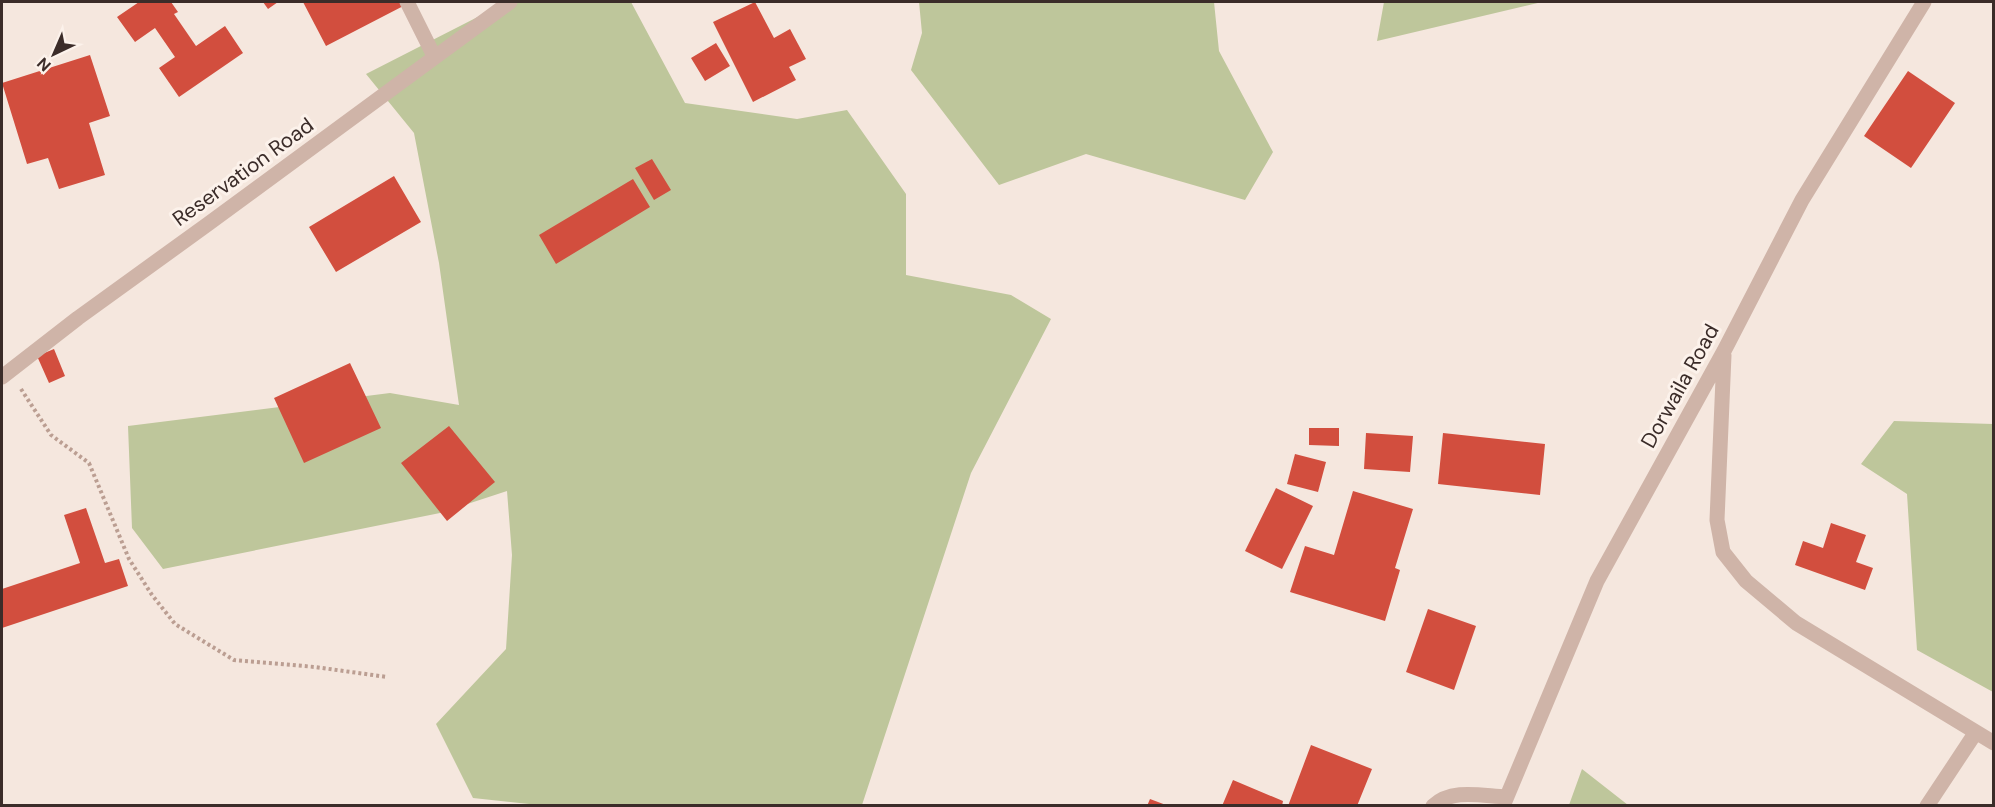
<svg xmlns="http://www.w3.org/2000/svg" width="1995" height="807" viewBox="0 0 1995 807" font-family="'DM Sans',sans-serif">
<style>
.green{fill:#bec69b}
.building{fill:#d24e3e}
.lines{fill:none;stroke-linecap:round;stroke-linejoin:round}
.path{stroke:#bb9e92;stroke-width:4;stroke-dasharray:3 3;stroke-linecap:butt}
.minor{stroke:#cfb4a8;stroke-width:15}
.labels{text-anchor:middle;stroke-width:6;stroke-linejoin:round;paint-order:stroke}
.street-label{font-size:21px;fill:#3b2c29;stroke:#fcf2eb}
</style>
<rect width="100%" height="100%" fill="#f5e7de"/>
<path class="green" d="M507 2H631L685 103 797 119 847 110 906 194V275L1011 295 1051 319 971 473 862 805 548 806 473 798 436 724 506 649 512 555 507 491 440 513 163 569 132 528 128 426 390 393 459 405 439 263 414 133 366 74Z
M919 2H1214L1219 51 1273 152 1245 200 1086 154 999 185 911 70 922 33Z
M1384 2H1542L1377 41Z
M1894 421 1993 424V692L1917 650 1907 494 1861 464Z
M1582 769 1628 805H1569Z"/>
<path class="building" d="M139 2H171L178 12 174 14 196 46 225 26 243 53 179 97 159 68 175 57 155 28 135 42 117 17Z
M263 2H278L268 9Z
M303 2H411L326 46Z
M755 2 774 38 790 29 806 59 789 67 796 80 753 102 713 22Z
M716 43 730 66 705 81 691 58Z
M90 55 110 116 89 123 105 175 59 189 48 158 27 164 2 83Z
M1908 71 1955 103 1911 168 1864 136Z
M652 159 671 190 654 200 635 168Z
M394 176 421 222 336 272 309 227Z
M633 179 650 207 556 264 539 235Z
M54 349 65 376 49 383 37 356Z
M350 363 381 428 304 463 274 398Z
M449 426 495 482 447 521 401 463Z
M1309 428H1339V446L1309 445Z
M1366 433 1413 436 1410 472 1364 469Z
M1443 433 1545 444 1540 495 1438 484Z
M1295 454 1326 462 1318 492 1287 484Z
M1276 488 1313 506 1282 569 1245 551Z
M1353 491 1413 509 1395 568 1400 570 1385 621 1290 592 1305 546 1334 555Z
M86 508 105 563 119 559 128 586 2 628V589L80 563 64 515Z
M1831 523 1866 535 1856 562 1873 568 1865 590 1795 565 1803 541 1823 548Z
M1428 609 1476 626 1454 690 1406 672Z
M1311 745 1372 769 1357 806H1288Z
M1233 780 1283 801 1282 806H1222Z
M1150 799 1166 805V806H1147Z"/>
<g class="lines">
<path class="path" d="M21 389 51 435 89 463 129 559 152 595 175 624 234 660 315 667 387 677"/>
<path class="minor" d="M407 2 434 56
M1724 355 1717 520 1723 552 1746 581 1796 623 1994 743
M2 377 78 318 208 224 510 2
M1433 806C1452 788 1482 796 1506 797
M1503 806 1597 581 1724 351 1802 200 1924 2
M1927 806 1976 732"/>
</g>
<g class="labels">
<g class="street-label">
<text transform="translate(243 172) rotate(-36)" y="7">Reservation Road</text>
<text transform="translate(1680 386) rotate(-61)" y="7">Dorwaila Road</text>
</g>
</g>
<rect width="1995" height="807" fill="none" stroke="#3b2c29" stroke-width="6"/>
<g transform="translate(54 54) rotate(224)" stroke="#fcf2eb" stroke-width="4.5" paint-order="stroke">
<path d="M0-4.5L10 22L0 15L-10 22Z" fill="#3b2c29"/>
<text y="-9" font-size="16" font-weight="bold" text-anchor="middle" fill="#3b2c29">N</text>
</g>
</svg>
